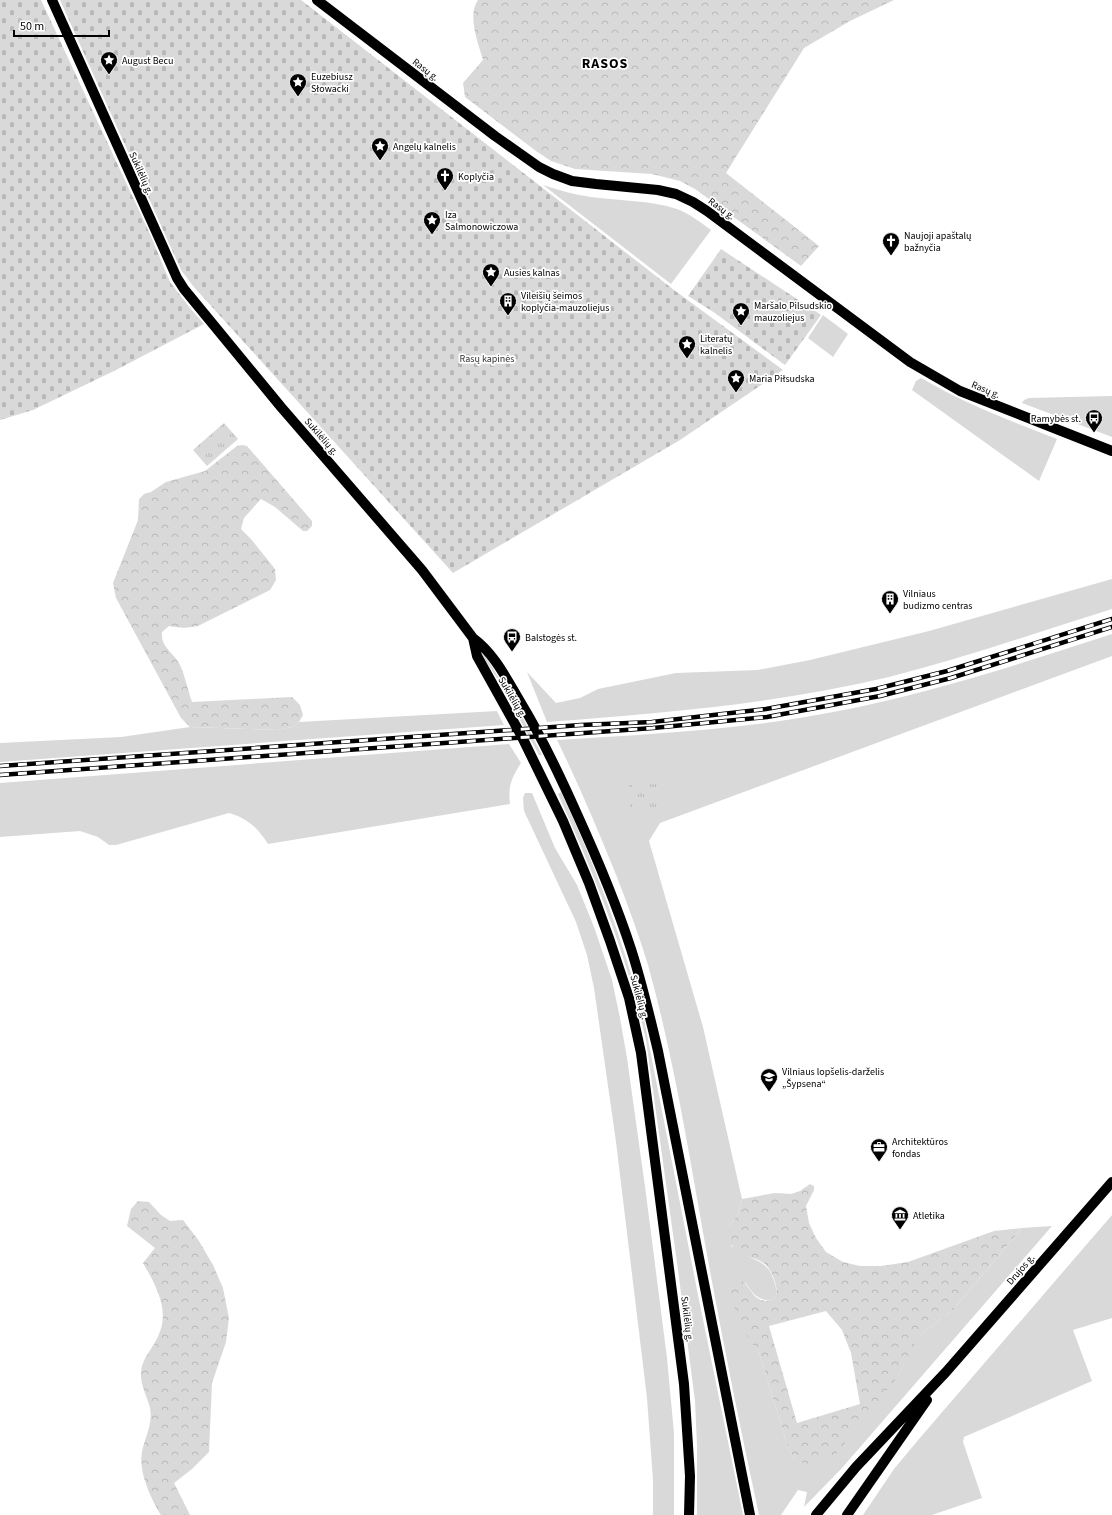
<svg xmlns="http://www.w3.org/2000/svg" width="1112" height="1515" viewBox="0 0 1112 1515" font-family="'Source Sans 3',sans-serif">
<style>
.grass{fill:#d9d9d9}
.forest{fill:url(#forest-crowns);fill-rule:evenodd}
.cemetery{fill:url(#cemetery-stones)}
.park{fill:url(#park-tufts)}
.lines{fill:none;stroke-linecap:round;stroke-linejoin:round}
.primary{stroke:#000;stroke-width:10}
.rail-casing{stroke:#000;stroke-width:4.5}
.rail{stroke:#fff;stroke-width:3;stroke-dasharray:9;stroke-linecap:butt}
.labels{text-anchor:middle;stroke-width:3.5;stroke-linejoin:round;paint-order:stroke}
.poi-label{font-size:10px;fill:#000;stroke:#fff;text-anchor:start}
.street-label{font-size:10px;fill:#000;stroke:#fff}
.park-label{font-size:10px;fill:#303030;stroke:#fff}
.district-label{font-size:14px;font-weight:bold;letter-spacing:1px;fill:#000;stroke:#fff}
</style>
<defs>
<pattern id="forest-crowns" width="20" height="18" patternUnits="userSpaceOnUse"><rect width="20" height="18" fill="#d9d9d9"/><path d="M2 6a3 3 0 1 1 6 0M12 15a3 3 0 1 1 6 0" fill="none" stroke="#b8b8b8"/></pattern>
<pattern id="cemetery-stones" width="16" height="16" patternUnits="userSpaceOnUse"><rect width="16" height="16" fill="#d9d9d9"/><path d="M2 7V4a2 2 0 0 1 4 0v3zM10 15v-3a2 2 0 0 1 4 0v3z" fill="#b8b8b8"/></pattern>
<pattern id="park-tufts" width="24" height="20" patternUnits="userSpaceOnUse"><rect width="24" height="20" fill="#d9d9d9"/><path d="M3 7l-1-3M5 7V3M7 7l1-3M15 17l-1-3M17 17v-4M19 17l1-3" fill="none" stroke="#b8b8b8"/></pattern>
</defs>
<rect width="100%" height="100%" fill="#fff"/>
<path class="grass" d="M543 185C559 190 575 195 591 197 620 201 650 200 677 209 690 214 700 222 711 230L671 284Z
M823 315 848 334 833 357 808 338Z
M921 378C964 403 1010 421 1057 439L1039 481 912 390 916 381Z
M1112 396V437L1022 403 1024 400 1029 398Z
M1112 579V609C1038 632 964 658 889 677 777 704 661 713 547 722L527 672 556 703 580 698 598 689 676 673 758 670 810 660 929 631Z
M1112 634V656L660 823 649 841 703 1027 742 1199 738 1214 729 1226 731 1246C756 1266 770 1254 777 1293L772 1301C756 1299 754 1295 745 1282L753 1342 759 1353 789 1450 795 1459 899 1375 913 1345 924 1332 952 1311 1022 1228 1052 1226 842 1468 804 1507 807 1492 798 1490 781 1515H759C740 1427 722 1338 706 1249 689 1154 674 1058 648 965 639 935 628 906 617 877 598 830 579 785 557 740 649 734 742 730 833 712 928 694 1020 664 1112 634Z
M479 645 524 720 542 755H539L499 681 477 648Z
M497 711 504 725 0 762V743L121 737 190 727 277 730 292 727 299 722Z
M509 744 521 763C511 779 508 786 510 804L268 844C258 828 247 818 229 813L116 845H109L98 837 80 831 0 837V783Z
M561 792C596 866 623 941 644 1019L698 1295 743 1515H697V1446L695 1401 678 1270 646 1040C627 955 594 874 558 794Z
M525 793H532L555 848 577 885 594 927 612 980 620 1018 627 1058 646 1194 667 1358 674 1433V1515H653V1480L647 1398 616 1142 594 988 587 955 576 922 524 811 523 798Z
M1112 1215V1318L1073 1330 1092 1381 964 1437 963 1442 982 1498 932 1515H863L894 1469 919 1439Z"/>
<path class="forest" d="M478 0H894L850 21 804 48 726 173 819 246 801 266 695 189 680 181 652 174 575 169 551 161 536 151 465 97 463 83 483 60C478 43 467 15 478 0Z
M242 445 247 446 312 521V526L307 531H303L275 507 261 499 244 518 241 529 251 539 275 569 276 580 270 590 198 626 184 628 169 626 162 632C160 647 174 653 180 665 185 676 188 690 192 702L292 697 300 705 303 715 299 722 292 727 277 730 190 727 181 718 116 598 113 583 138 520 139 499 144 494 151 492 166 482 205 471 237 446Z
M810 1184 814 1186V1190L806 1206 809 1223 816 1238 826 1252 843 1262 860 1266H881L908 1262 994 1231 1022 1228 952 1311 924 1332 913 1346 899 1375 838 1452 826 1460 805 1464 795 1459 789 1450 759 1353 743 1330 736 1315 729 1284 739 1279C749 1284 750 1294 759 1299 762 1301 768 1301 772 1301L777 1293C776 1284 774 1276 769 1269 763 1259 750 1258 741 1254 734 1250 730 1244 727 1237L729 1226 738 1214 742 1199 775 1193 791 1194 800 1191ZM826 1311 842 1330 851 1353 860 1404 797 1423 769 1326Z
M138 1201 149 1202 161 1215 170 1221 183 1220 199 1241 213 1265 223 1288 229 1318 226 1342 212 1383 209 1452 192 1469 174 1483 190 1515H161C151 1499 138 1471 142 1452 145 1436 153 1425 150 1408 147 1396 140 1385 141 1372 142 1357 154 1348 159 1334 170 1309 155 1284 143 1263L155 1248 127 1226 131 1209Z"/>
<path class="cemetery" d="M0 0H41L150 234 170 282 190 308 204 324 116 370 33 410 0 420Z
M60 0H301L674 290 783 370 680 440 453 573 193 286 181 270Z
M721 249 821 315 785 365 715 313 688 296Z"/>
<path class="park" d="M224 423 238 439 207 466 193 450Z
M657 784 658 810 630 811 629 785Z"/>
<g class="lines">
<path class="primary" d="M52 0 177 278 184 289 281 407 422 570 473 638 477 656 521 735 563 821 589 883 610 941 629 998 641 1053 684 1384 690 1476 689 1515
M317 0 495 136 539 167 553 174 572 181 596 184 658 190 676 194 693 202 707 211 910 362 960 391 1112 451
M473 638C495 654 507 680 521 703 543 739 560 776 577 814 597 858 616 903 631 949 642 983 650 1017 658 1051L750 1515
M816 1515 856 1467 946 1372 1112 1182
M847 1515 927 1400"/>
<g class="rail-casing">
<path id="rail" d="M0 766 581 725 652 722 766 709 876 689 947 671 1112 619
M0 775 653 728 767 717 880 696 951 678 1112 627"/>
</g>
<use href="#rail" class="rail"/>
</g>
<defs>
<g id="sight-pin" transform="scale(0.9)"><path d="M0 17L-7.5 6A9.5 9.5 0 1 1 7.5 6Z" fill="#000" stroke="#fff"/><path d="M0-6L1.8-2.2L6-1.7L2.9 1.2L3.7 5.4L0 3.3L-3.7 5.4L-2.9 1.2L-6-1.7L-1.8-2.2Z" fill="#fff"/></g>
<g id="church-pin" transform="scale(0.9)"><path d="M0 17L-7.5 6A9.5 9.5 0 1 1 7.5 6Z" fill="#000" stroke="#fff"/><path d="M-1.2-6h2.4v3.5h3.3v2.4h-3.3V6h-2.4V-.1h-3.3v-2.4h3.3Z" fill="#fff"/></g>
<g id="building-pin" transform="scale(0.9)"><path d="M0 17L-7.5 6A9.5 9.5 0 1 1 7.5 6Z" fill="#000" stroke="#fff"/><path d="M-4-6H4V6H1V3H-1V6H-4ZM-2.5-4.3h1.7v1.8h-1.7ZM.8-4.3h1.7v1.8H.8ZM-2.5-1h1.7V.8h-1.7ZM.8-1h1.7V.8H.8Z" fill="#fff"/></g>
<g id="bus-pin" transform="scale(0.9)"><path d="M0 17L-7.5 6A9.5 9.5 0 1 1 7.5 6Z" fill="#000" stroke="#fff"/><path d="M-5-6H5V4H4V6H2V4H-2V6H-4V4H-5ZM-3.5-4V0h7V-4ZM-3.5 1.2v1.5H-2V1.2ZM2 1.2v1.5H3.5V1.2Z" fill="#fff"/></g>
<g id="school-pin" transform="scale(0.9)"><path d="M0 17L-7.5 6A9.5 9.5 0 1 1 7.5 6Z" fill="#000" stroke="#fff"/><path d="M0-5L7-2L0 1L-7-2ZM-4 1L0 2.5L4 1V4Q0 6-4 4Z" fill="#fff"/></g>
<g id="office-pin" transform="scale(0.9)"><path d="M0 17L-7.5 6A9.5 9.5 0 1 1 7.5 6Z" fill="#000" stroke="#fff"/><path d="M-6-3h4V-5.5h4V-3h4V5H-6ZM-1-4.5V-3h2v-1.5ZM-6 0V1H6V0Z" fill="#fff"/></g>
<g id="museum-pin" transform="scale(0.9)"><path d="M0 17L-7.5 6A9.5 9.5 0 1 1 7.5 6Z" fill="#000" stroke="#fff"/><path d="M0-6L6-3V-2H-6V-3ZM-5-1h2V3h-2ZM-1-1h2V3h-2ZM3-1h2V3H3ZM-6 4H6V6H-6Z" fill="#fff"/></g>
</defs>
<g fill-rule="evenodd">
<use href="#sight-pin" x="109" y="60"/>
<use href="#sight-pin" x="298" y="82"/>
<use href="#sight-pin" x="380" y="146"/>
<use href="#church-pin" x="445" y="176"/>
<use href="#sight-pin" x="432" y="220"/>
<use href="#church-pin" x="891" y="241"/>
<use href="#sight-pin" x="491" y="272"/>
<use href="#building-pin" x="508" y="301"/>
<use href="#sight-pin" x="741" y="311"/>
<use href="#sight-pin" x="687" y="344"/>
<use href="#sight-pin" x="736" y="378"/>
<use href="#bus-pin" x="1094" y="418"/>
<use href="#building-pin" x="890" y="599"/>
<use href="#bus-pin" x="512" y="637"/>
<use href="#school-pin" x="769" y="1077"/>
<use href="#office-pin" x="879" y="1147"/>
<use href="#museum-pin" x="900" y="1215"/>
</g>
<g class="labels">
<g class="poi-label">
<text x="122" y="64">August Becu</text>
<text x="311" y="80">Euzebiusz<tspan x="311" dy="12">Słowacki</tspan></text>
<text x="393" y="150">Angelų kalnelis</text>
<text x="458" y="180">Koplyčia</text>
<text x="445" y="218">Iza<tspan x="445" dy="12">Salmonowiczowa</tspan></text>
<text x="904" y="239">Naujoji apaštalų<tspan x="904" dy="12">bažnyčia</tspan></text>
<text x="504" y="276">Ausies kalnas</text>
<text x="521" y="299">Vileišių šeimos<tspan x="521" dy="12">koplyčia-mauzoliejus</tspan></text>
<text x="754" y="309">Maršalo Pilsudskio<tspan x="754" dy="12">mauzoliejus</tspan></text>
<text x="700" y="342">Literatų<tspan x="700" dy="12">kalnelis</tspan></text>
<text x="749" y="382">Maria Piłsudska</text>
<text x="1081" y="422" text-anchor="end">Ramybės st.</text>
<text x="903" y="597">Vilniaus<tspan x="903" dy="12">budizmo centras</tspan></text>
<text x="525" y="641">Balstogės st.</text>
<text x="782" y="1075">Vilniaus lopšelis-darželis<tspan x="782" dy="12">„Šypsena“</tspan></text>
<text x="892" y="1145">Architektūros<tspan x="892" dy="12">fondas</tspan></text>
<text x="913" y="1219">Atletika</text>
</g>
<g class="street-label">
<text transform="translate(426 69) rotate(37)" y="4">Rasų g.</text>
<text transform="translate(142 173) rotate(66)" y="4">Sukilėlių g.</text>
<text transform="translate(722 208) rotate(36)" y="4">Rasų g.</text>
<text transform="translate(986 389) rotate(22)" y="4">Rasų g.</text>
<text transform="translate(322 436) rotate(49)" y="4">Sukilėlių g.</text>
<text transform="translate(513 697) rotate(60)" y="4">Sukilėlių g.</text>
<text transform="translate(640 997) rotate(75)" y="4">Sukilėlių g.</text>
<text transform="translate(1020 1269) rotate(-49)" y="4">Drujos g.</text>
<text transform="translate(688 1319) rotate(83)" y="4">Sukilėlių g.</text>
</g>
<g class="park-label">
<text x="487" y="362">Rasų kapinės</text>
</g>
<g class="district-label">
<text x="605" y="68">RASOS</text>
</g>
</g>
<path d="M14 30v6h95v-6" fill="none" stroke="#000000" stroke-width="2"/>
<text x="20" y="30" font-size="12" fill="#000000" stroke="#ffffff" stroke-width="3" paint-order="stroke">50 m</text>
</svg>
